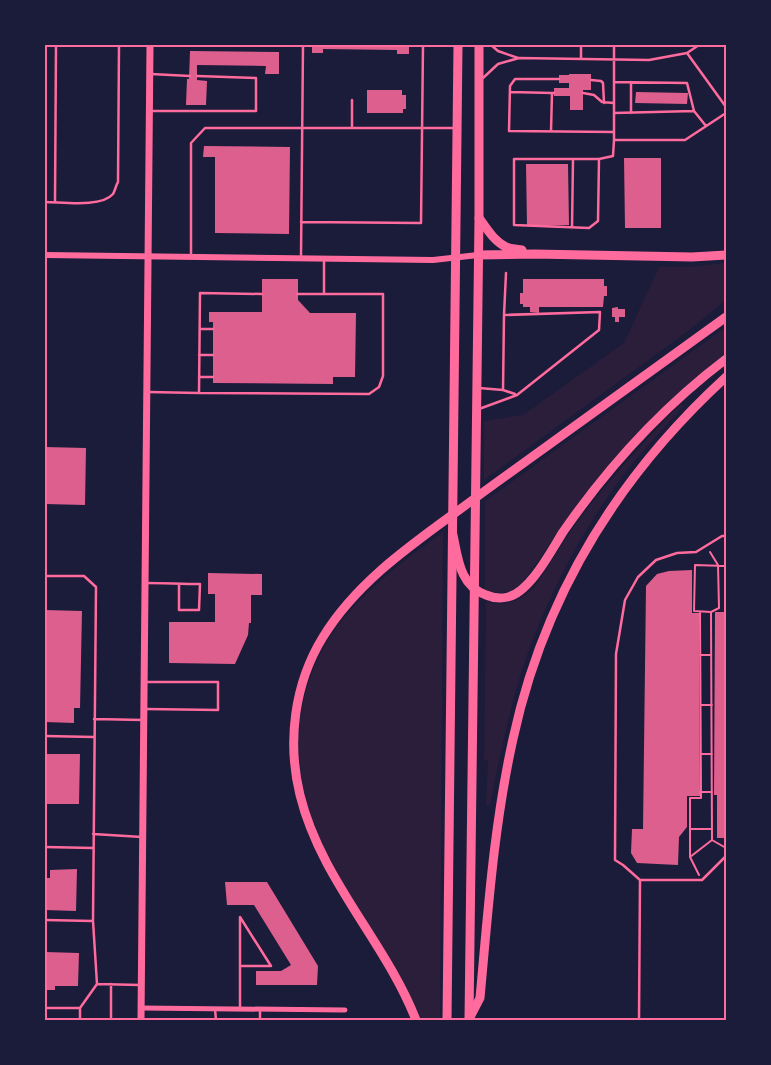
<svg xmlns="http://www.w3.org/2000/svg" width="771" height="1065" viewBox="0 0 771 1065" font-family="Commissioner,sans-serif">
<style>
.green{fill:#2a1e3b}
.building{fill:#dd5f8e}
.lines{fill:none;stroke-linecap:round;stroke-linejoin:round}
.path{stroke:#ff6b9d;stroke-width:2}
.service{stroke:#ff6b9d;stroke-width:2.5}
.minor{stroke:#ff6b9d;stroke-width:5}
.tertiary{stroke:#ff6b9d;stroke-width:6}
.secondary{stroke:#ff6b9d;stroke-width:7}
.trunk{stroke:#ff6b9d;stroke-width:9}
.motorway{stroke:#ff6b9d;stroke-width:9}
.neatline{fill:none;stroke:#ff6b9d;stroke-width:2}
</style>
<rect width="100%" height="100%" fill="#1b1b3a"/>
<path class="green" d="M726 263V300L688 331 484 480V421L523 415 624 343 659 267H689Z
M726 327V352L666 405 570 515 521 585C511 593 497 595 485 590V501Z
M680 404 684 406C665 427 646 447 628 469 581 529 542 606 519 680 507 721 498 763 490 805H486L488 760H484L486 601C504 608 522 600 535 587 550 563 565 539 582 516 612 476 646 440 680 404Z
M443 532 440 1020H421L413 1002C395 972 377 941 359 911 342 882 325 854 314 823 287 755 296 676 343 619 371 585 407 558 443 532Z"/>
<path class="building" d="M312 45H409V54H397V50L323 49V53H312Z
M190 51 279 52V74H265L266 66 197 65V80L207 81 206 105H186L187 79H189Z
M569 74H591V90H583V110H570V96H554V88H569V83H559V75H569Z
M367 90H402V95H406V109H403V113H367Z
M636 92 688 93 687 104 635 103Z
M204 146 290 147 289 234 215 233V157H203Z
M624 158H661V228H625Z
M526 164H568L569 225 527 226Z
M262 279H298V300L310 313H356L355 377H333V384L213 383V322H209V312H262Z
M523 279H604V286H607V296H604L603 307H539V313L530 312V307H523V304H520V293H523Z
M618 307V309H625V317H619V322H615V317H612V308Z
M45 447 86 448 85 505 45 504Z
M692 570V613H699L700 796H687V827L679 837 678 865 637 863 631 853 632 829H643L646 586 657 574 669 571Z
M208 573 262 574V595H251V623H249L248 635 235 664 169 663V622H215V594H208Z
M45 610 82 611 80 708H74V723L45 722Z
M715 612H726V838H717V795H714Z
M45 754H80L79 804H45Z
M77 869 76 911 45 910V878H50V870Z
M225 882H267L318 966 317 985H256V971H281L291 965 254 905H227Z
M45 952 79 953 78 986H55V990H45Z"/>
<g class="lines">
<path class="path" d="M700 612 701 798H690V857L712 840 711 612 719 608 718 565 710 552
M711 612 694 611 695 565 725 566
M700 655H711
M701 705H712
M701 754H712
M700 792H712
M690 829H712
M712 840 726 848
M690 857 699 875"/>
<path class="service" d="M491 45 498 51 518 58
M581 45V59
M614 45V140H685L726 113
M687 53 726 107
M151 74 190 76
M483 78 498 64 519 58 649 60 687 53 699 45
M559 79H515L510 86 509 131 614 132
M591 80 601 81 603 83 604 103
M614 82 687 83 694 111
M631 82V113
M510 92 552 93
M583 93 594 95 602 102 614 103
M151 111H256V78L197 76
M614 113 694 111 706 126
M352 128V100
M551 131 552 93H554
M599 159 598 221 589 228 514 225V159H599L613 156 614 140
M55 201 56 45
M45 202C62 202 101 208 113 194 115 191 116 185 118 182L119 45
M301 222 421 223 423 45
M572 228 573 159
M191 256V143L205 128H456
M301 257 303 45
M262 294 200 293 199 393 369 394 379 387 383 376V294H297
M324 294V260
M504 315 506 273
M200 329H213
M199 355H213
M199 377H213
M479 388 503 390 515 394
M148 392 199 393
M479 409 517 395 599 330 600 312 504 315 503 390
M45 576H84L96 587 93 921 97 984
M146 583C164 583 182 584 200 584L199 610H179V584
M145 709 218 710V682H145
M94 719 143 720
M45 736 94 737
M93 834 142 837
M45 847 93 848
M640 880 623 865 615 860 616 654 625 600 638 577 656 560 677 553 696 552 722 536H726
M45 920 93 921
M240 966H271L240 917V1008
M45 1008H80L97 984 140 985
M215 1009 216 1020
M80 1020V1008
M111 1020V984
M260 1020V1009
M639 1020 640 880H702L726 856"/>
<path class="minor" d="M141 1008 345 1010"/>
<path class="tertiary" d="M45 255 433 260 478 255"/>
<path class="secondary" d="M141 1020 150 45"/>
<path class="trunk" d="M447 1020 458 45
M469 1020 479 218V45"/>
<path class="motorway" d="M479 218C487 229 494 241 506 247 511 249 517 249 522 250
M478 255 534 254 692 257 726 255
M453 535C458 559 460 586 486 595 493 598 500 599 508 597 530 592 551 551 563 532 608 467 663 407 726 359
M469 1019 480 998C488 911 494 824 513 739 544 596 619 475 726 377
M416 1020C385 941 321 880 300 795 287 742 294 684 323 637 361 575 425 536 482 493 563 434 645 376 726 317"/>
</g>
<rect width="771" height="1065" fill="none" stroke="#1b1b3a" stroke-width="92"/>
<rect x="46" y="46" width="679" height="973" class="neatline"/>
</svg>
